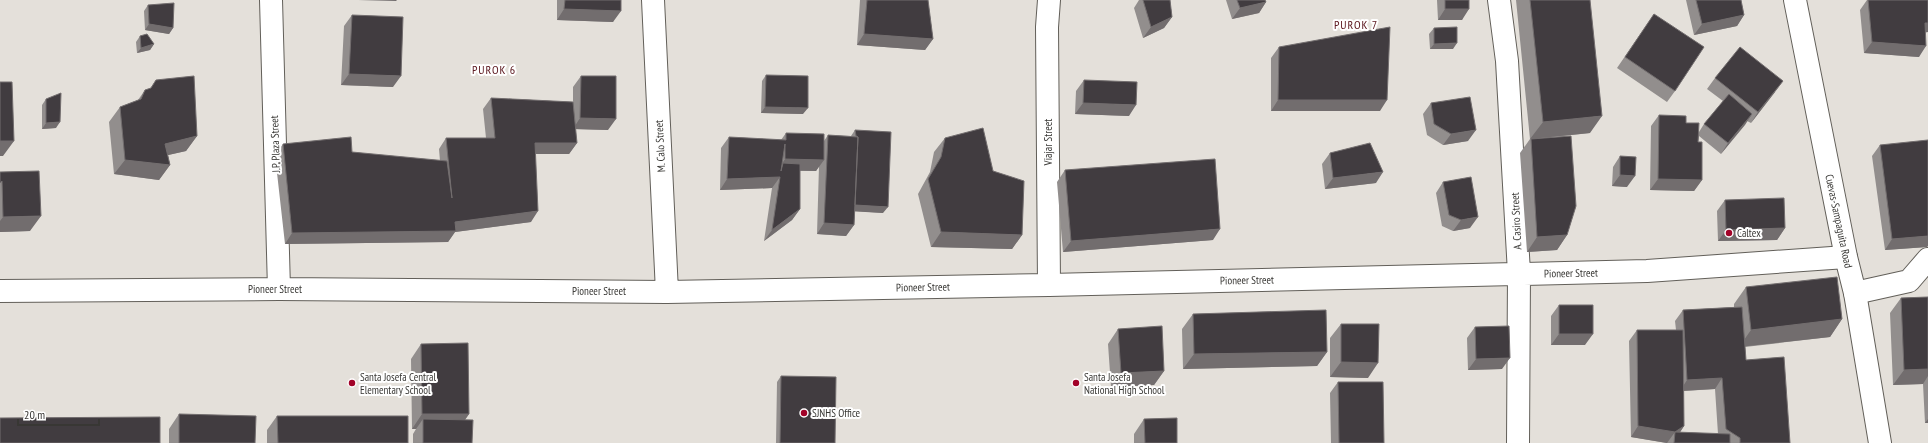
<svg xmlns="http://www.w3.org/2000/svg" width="1928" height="443" viewBox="0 0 1928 443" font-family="'PT Sans Narrow',sans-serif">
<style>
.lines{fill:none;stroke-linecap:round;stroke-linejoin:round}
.street-casing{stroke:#625f59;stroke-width:24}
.primary-casing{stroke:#625f59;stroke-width:24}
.street{stroke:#fff;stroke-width:22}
.primary{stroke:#fff;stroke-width:22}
.wall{fill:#928e8d;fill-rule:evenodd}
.shaded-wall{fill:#726d6e}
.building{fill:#413c40;stroke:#726d6e}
.poi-dot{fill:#a20228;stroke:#fff;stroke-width:1.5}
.labels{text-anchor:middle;stroke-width:4;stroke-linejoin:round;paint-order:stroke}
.street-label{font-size:11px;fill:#383734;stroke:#fff}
.poi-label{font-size:11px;fill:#383734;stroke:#fff;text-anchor:start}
.neighbourhood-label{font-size:12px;letter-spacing:1px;fill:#5a151c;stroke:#fff}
</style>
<rect width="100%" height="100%" fill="#e4e0da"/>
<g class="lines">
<g class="street-casing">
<path id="street" d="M271 0 279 289
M653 0 667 292
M1499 0 1507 61 1519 273 1518 443
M1049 285 1047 27 1049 0
M0 291 279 289 667 292 1049 285 1647 271 1846 257
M1855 293 1909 281 1928 259"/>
</g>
<g class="primary-casing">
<path id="primary" d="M1795 0 1846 257 1855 293 1880 443"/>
</g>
<use href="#street" class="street"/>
<use href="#primary" class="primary"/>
</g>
<path class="wall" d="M557 0H621L613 22 557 20Z
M860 0H928L933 39 925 50 857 45Z
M1139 0H1170L1172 17 1164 28 1143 38 1134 8Z
M1226 0H1265L1266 2 1259 13 1232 19Z
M1437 0H1469L1462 20H1438Z
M1516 0H1590V133L1545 138 1567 235 1557 250 1527 252 1520 153 1530 139Z
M1686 0H1741L1744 15 1737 26 1694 35Z
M1867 0H1928L1919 57 1864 53 1860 10Z
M148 5 173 28 169 34 145 30 144 11Z
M1654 14 1675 91 1667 102 1617 68Z
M352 15 393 87 341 85 344 26Z
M1434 28 1453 49H1430L1429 34Z
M140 36 154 44 150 50 137 53 136 42Z
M1279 47 1380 111H1271V58Z
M766 75 803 114 761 113 762 81Z
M581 76 608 130 575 129 577 143 569 154H536L531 222 455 232 448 242 285 244 275 155 283 144 352 152 440 161 439 149 446 138H486L483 109 491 98 573 102V87Z
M1715 78 1775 92 1751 123 1747 121 1721 154 1699 136 1698 142 1702 180 1694 191 1650 190 1651 126 1659 115 1699 132 1704 124 1723 101 1707 89Z
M156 80 197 136 186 151 168 155 170 165 159 180 114 174 109 122 120 107 138 100 145 90 150 89Z
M1084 80 1129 116 1075 114 1076 91Z
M46 99 56 128 42 129V105Z
M1431 103 1468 141 1443 145 1427 135 1423 114Z
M855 130 883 213 855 211 854 225 846 236 817 234 819 166 816 171H800V209L792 220 764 241 772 188 720 190 721 148 729 137 781 140 786 133 824 141 828 135 851 136Z
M945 138 993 171 1022 235 1012 249 931 247 918 194 930 172 934 152Z
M1880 145 1927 247 1885 250 1872 156Z
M1330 153 1376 183 1325 189 1322 164Z
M1620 156 1627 187 1612 186 1613 167Z
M1065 170 1213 240 1063 252 1057 182Z
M0 172 30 231 0 232Z
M1443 182 1470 228 1453 231 1442 226 1436 193Z
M1725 200 1785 228 1777 240 1718 241 1717 211Z
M1746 287 1842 319 1830 337 1745 347 1746 360 1790 443H1667L1631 437 1629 341 1637 330H1676L1675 321 1683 310 1734 307V304ZM1715 389 1718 434 1680 432 1684 426V391Z
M1928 297V423H1925L1923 384 1893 385 1890 313 1901 298Z
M1559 305 1585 345H1551V316Z
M1193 314 1327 352 1317 366 1183 369 1182 329Z
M1341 324 1368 378 1330 377V338Z
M1475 327 1502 369 1468 370 1467 338Z
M1118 329 1164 371 1154 385 1111 387 1108 344Z
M421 344 469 414 465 420 472 443H413V434L416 429H412L411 359Z
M781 376 835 443H776L777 382Z
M1338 382 1384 443H1331L1330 393Z
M179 414 255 443H169V429Z
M277 416 408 443H267V430Z
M1144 419 1177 443H1134V434Z"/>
<path class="shaded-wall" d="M358 0H397L396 1Z
M1266 2 1259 13 1232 19 1240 8Z
M564 9 621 11 613 22 557 20Z
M1445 9H1469L1462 20H1438Z
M1744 15 1737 26 1694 35 1702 24Z
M1172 17 1164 28 1143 38 1151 27Z
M1925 23H1928V32L1918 34Z
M149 24 173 28 169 34 145 30Z
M864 34 933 39 925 50 857 45Z
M1872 42 1926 46 1919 57 1864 53Z
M1457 43 1453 49H1430L1434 44Z
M154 44 150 50 137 53 141 48Z
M349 74 401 76 393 87 341 85Z
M1783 81 1775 92 1751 123 1758 112Z
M1278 100H1387L1380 111H1271Z
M1083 103 1136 105 1129 116 1075 114Z
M765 107 808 108 803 114 761 113Z
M1752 114 1745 125 1721 154 1728 143Z
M1602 116 1590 133 1530 139 1543 122Z
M580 118 616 119 608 130 573 129Z
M60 122 56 128 42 129 46 123Z
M1476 130 1468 141 1443 145 1451 134Z
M197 136 186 151 155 158 165 144Z
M0 141H14L3 156H0Z
M535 143H577L569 154H527Z
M785 159 824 160 816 171 781 170 783 163 779 170H778Z
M125 160 170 165 159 180 114 174Z
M1383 172 1376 183 1325 189 1333 178Z
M1620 175 1635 176 1627 187 1612 186Z
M780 177 772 188 720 190 727 179Z
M1658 179 1702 180 1694 191 1650 190Z
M852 205 888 207 883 213 848 211Z
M800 209 792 220 764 241 772 230Z
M538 211 531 222 455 232 448 242 285 244 292 233 455 222Z
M41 216 30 231 0 232V221L3 217Z
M1478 217 1470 228 1453 231 1461 220Z
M824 223 854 225 846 236 817 234Z
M1785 228 1777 240 1718 241 1726 230Z
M1220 229 1213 240 1063 252 1071 241Z
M941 232 1022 235 1012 249 931 247Z
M1567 235 1557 250 1527 252 1537 237Z
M1928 236V246L1927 247 1885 250 1892 239Z
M1842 319 1830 337 1739 347 1751 330Z
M1559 334H1593L1585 345H1551Z
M1327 352 1317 366 1183 369 1194 354Z
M1510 358 1502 369 1468 370 1476 359Z
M1341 362 1378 363 1368 378 1330 377Z
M1928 369V376L1923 384 1893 385 1904 370Z
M1164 371 1154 385 1111 387 1121 373Z
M1722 378 1715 389 1680 391 1687 380Z
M422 414H469L459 428 423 419 416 429H412Z
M1928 419V423H1925Z
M1638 426H1684L1677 437 1675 432 1667 443 1631 437Z"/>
<path class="building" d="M565 0H621V11L564 9Z
M867 0H928L933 39 864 34Z
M1143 0H1170L1172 17 1151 27Z
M1237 0H1265L1266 2 1240 8Z
M1445 0H1469V9H1445Z
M1530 0H1590L1602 116 1543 122Z
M1696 0H1741L1744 15 1702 24Z
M1868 0H1928V23H1925L1926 46 1872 42Z
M174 3 173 28 149 24 148 5Z
M1654 14 1704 47 1675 91 1625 57Z
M352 15 403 17 401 76 349 74Z
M1390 27 1387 100H1278L1279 47Z
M1457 27V43L1434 44V28Z
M147 34 154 44 141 48 140 36Z
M1740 47 1783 81 1758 112 1715 78Z
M766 75 808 76V108L765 107Z
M194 76 197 136 165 144 170 165 125 160 120 107 141 99 145 90 151 88 156 80Z
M581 76H616V119L580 118Z
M1084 80 1137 82 1136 105 1083 103Z
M0 82H12L14 141H0Z
M61 93 60 122 46 123V99Z
M1729 94 1752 114 1728 143 1704 124Z
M1470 97 1476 130 1451 134 1434 124 1431 103Z
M491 98 573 102 577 143H535L538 211 455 222 456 231 292 233 283 144 351 137 352 152 447 161 452 198 446 138H495Z
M1659 115 1686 116V123H1699L1698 142H1702V180L1658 179Z
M983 128 993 171 1024 181 1022 235 941 232 928 179 941 157 945 138Z
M855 130 891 132 888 207 855 205 858 137 856 136Z
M786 133 824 134V160L785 159V144L781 171 783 163 800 164V209L772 230 780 177 727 179 729 137 786 140Z
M828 135 858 137 854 225 824 223Z
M1571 136 1576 206 1567 235 1537 237 1531 139Z
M1928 140V236L1892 239 1880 145Z
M1370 143 1383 172 1333 178 1330 153Z
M1620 156 1636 157 1635 176 1620 175Z
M1215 159 1220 229 1071 241 1065 170Z
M39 171 41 216 3 217 2 181 0 183V172Z
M1471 177 1478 217 1461 220 1449 215 1443 182Z
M1784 198 1785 228 1726 230 1725 200Z
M1837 277 1842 319 1751 330 1746 287Z
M1928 297V369L1904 370 1901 298Z
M1559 305H1593V334H1559Z
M1742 307 1746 360 1784 357 1790 443H1740V438L1726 429 1722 378 1687 380 1683 310Z
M1326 310 1327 352 1194 354 1193 314Z
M1341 324H1379L1378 363 1341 362Z
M1162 326 1164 371 1121 373 1118 329Z
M1509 326 1510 358 1476 359 1475 327Z
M1637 330H1683L1684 426 1675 432 1730 434V443H1674L1675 432 1638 426Z
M468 343 469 414H422L421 344Z
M781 376 836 377 835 443H780Z
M1338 382H1383L1384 443H1339Z
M179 414 256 416 255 443H179Z
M277 416H408V443H278Z
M160 417V443H0V418Z
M1177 418V443H1145L1144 419Z
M423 419 473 420 472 443H423Z"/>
<g class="poi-dot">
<circle cx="1729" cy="233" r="4"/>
<circle cx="352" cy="383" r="4"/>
<circle cx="1076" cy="383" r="4"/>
<circle cx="804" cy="413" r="4"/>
</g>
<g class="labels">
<g class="street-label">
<text transform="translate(1048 142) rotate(-90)" y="4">Viajar Street</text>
<text transform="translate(275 144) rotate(-92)" y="4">J.P. Plaza Street</text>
<text transform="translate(660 146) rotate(-93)" y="4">M. Calo Street</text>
<text transform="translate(1516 221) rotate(-93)" y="4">A. Casiro Street</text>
<text transform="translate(1839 221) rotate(78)" y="4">Cuevas-Sampaguita Road</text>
<text transform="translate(1571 273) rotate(-1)" y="4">Pioneer Street</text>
<text transform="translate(1247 280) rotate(-1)" y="4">Pioneer Street</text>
<text transform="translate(923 287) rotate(-1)" y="4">Pioneer Street</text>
<text x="275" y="293">Pioneer Street</text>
<text x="599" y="295">Pioneer Street</text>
</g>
<g class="poi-label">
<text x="1737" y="237">Caltex</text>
<text x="360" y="381">Santa Josefa Central<tspan x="360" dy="13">Elementary School</tspan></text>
<text x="1084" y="381">Santa Josefa<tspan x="1084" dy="13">National High School</tspan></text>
<text x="812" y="417">SJNHS Office</text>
</g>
<g class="neighbourhood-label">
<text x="1356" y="29">PUROK 7</text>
<text x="494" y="74">PUROK 6</text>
</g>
</g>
<path d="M18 419v6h81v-6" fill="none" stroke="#383734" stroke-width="2"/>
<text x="24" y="419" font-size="12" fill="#383734" stroke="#ffffff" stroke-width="3" paint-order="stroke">20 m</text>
</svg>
